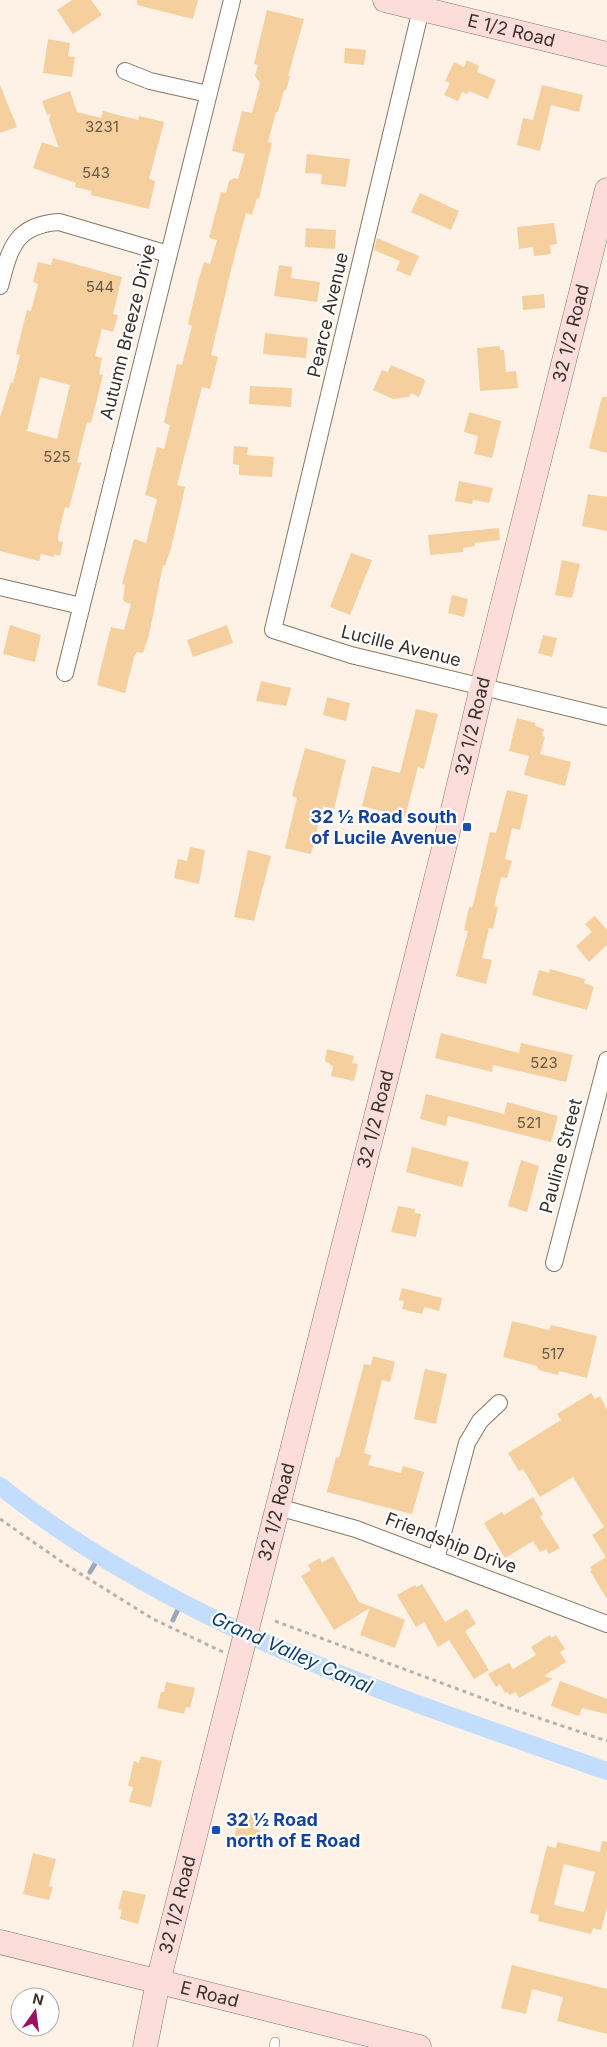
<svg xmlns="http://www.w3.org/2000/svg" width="607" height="2047" viewBox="0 0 607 2047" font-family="Inter,sans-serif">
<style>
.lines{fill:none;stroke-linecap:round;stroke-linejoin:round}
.stream{stroke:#9aa9bd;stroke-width:5}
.canal{stroke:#c3ddfc;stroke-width:18}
.building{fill:#f6cf9e;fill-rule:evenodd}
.lane-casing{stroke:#897664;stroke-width:10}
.street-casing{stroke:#897664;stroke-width:18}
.secondary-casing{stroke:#897664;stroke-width:25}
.path{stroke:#bcb1a7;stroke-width:3;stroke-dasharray:4 4;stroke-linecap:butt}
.lane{stroke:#fff;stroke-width:9}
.street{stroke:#fff;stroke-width:16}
.secondary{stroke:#fcddd9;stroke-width:24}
.transit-dot{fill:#1a4fb4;stroke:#fff;stroke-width:2}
.labels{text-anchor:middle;stroke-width:4.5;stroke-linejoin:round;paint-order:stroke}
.number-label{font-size:15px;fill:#685847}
.street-label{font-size:18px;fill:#39312a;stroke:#fff}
.transit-label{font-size:18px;font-weight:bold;fill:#164399;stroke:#fff;text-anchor:end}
.water-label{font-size:19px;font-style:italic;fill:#11406f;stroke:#fff}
</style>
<rect width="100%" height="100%" fill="#fef2e6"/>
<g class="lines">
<path class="stream" d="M90 1572 99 1557
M173 1620 182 1601"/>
<path class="canal" d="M0 1486C176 1627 397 1697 607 1771"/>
</g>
<path class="building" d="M72 0H91L102 15 73 34 57 10Z
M137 0H198L193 19 137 5Z
M267 10 304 19 288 76H290L286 90H284L278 112H276L268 142 272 143 259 199 257 198 252 215 246 213 231 270 211 355 218 357 210 389 202 387 177 485 185 487 181 506 171 548 165 566 163 565 149 635 143 653 137 652 134 657 125 693 97 685 100 671 111 627 124 630 131 604 125 602 123 599 125 585 122 584 134 539 146 543 157 499 145 495 157 447 164 449 170 425 164 423 167 408 177 364 182 365 192 326 188 324 199 278 204 262 210 264 217 240 209 238 221 192 226 193 229 181 234 178 238 179 245 154 232 151 242 111 252 113 260 83 255 76 258 65 254 64Z
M48 39 70 43 68 56 75 57 72 77 43 73Z
M345 48 366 50 364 65 344 63Z
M467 60 479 66 477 72 496 80 488 99 469 91 467 94 462 92 458 101 444 95 450 83 445 81 454 62 464 67Z
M0 85 17 127 0 133Z
M542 85 583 95 579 112 551 105 540 151 517 145 523 118 533 120Z
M70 91 77 112 101 118 103 111 138 120 139 116 164 122 149 179 155 181 149 209 91 195 92 191 75 187 76 183 33 168 42 142 59 148 49 120 51 114 47 115 42 101Z
M307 154 350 159 346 187 321 184 322 174 305 173Z
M420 193 459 211 451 230 411 212Z
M554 223 557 244 550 245 551 254 534 256 533 247 519 249 517 227Z
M306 228 336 230 335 249 305 247Z
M377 238 419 256 410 276 396 270 400 261 374 250Z
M53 258 122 277 113 314 118 315 113 332 102 329 95 356 102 358 99 374 103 375 91 423 87 422 77 462 81 463 69 508 65 507 58 536V541L63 542 60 556 54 554V557L41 554 39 561 0 551V417L11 382 13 383 20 355 16 354 27 310 31 311 38 284 33 282 38 262 51 265ZM40 377 70 385 57 439 27 431Z
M279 265 292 267 291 278 320 282 317 302 274 296Z
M544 294 545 308 523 310 522 296Z
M265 333 308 338 306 358 263 354Z
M500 346V350H504L506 372 516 371 518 388 480 391 477 348Z
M391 365 424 379 425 382 419 397 411 393 409 397 393 399 373 390 382 370 388 372Z
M250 386 292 388 291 407 249 404Z
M602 397H607V453L589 448Z
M469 412 501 421 492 458 474 454 478 436 464 432Z
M234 446 248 447 247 455 274 457 272 477 239 475V465L233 464Z
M459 481 493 488 489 503 473 500 472 504 455 501Z
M588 494 607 497V531L582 526Z
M499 528 500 540 475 543V546L463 548V552L430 555 428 535Z
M351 553 372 560 350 615 330 607Z
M562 560 580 564 572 598 555 595Z
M452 595 468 599 464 617 448 613Z
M10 625 41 635 35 662 3 654Z
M227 625 233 643 193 657 187 640Z
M543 635 557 638 552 657 538 653Z
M261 681 291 688 286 706 256 701Z
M327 697 350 703 346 721 323 715Z
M416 709 438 714 424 769 418 767 405 817 362 806 372 766 400 773Z
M517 718 536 723 535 726 544 729 542 736 545 737 540 754 571 762 565 786 524 775 529 756 509 751Z
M305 748 346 760 334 809 323 806 311 854 285 848 297 798 292 796Z
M507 790 528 795 520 830 512 828 505 859 512 861 507 878 501 877 494 906 498 907 493 929 489 928 482 958 492 960 486 984 456 976 468 931 464 930 469 907 472 908 474 901 490 832 496 833Z
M190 847 205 850 199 884 174 878 178 859 187 861Z
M248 850 271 856 254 921 234 917Z
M595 916 607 930V945L589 962 576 946 592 932 585 924Z
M550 969 585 979 584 983 594 987 587 1010 532 995 539 970 549 973Z
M441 1033 519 1053 521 1043 573 1055 566 1082 493 1065 492 1072 435 1058Z
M327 1049 354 1056 352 1063 358 1064 354 1081 331 1076 333 1066 325 1061Z
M426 1094 504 1114 507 1102 558 1116 551 1142 448 1116 446 1126 420 1119Z
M412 1147 469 1162 462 1187 406 1172Z
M521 1160 539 1166 527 1212 508 1206Z
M398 1206 415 1209 414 1213 421 1214 416 1237 391 1232Z
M402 1288 442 1298 439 1311 424 1307 422 1314 402 1309 404 1301 399 1300Z
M512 1321 549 1330 551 1325 597 1336 587 1378 559 1371 558 1375 539 1370 537 1366 503 1357Z
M373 1356 395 1362 390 1382 382 1380 364 1453 371 1455 368 1465 401 1473 403 1466 424 1472 412 1514 327 1492 336 1457 339 1458 364 1364 371 1365Z
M425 1369 447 1374 436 1424 414 1419Z
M591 1393 595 1399 600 1396 607 1409V1599L590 1571 592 1570 590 1567 606 1557 592 1535 604 1527 573 1477 540 1497 523 1469 519 1471 508 1453 561 1420 557 1414Z
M533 1497 543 1514 540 1517 560 1548 549 1554 546 1549 540 1552 533 1541 505 1558 484 1523 502 1512 504 1515Z
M333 1556 359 1602 405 1620 395 1648 360 1635 370 1608 334 1630 301 1576 311 1570 308 1565 320 1558 322 1563Z
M422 1584 445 1622 467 1609 476 1624 465 1631 489 1670 474 1679 449 1640 438 1647 424 1622 416 1627 397 1595 415 1585 417 1587Z
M550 1635 551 1638 556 1635 565 1649 560 1652 566 1662 544 1676 553 1679 519 1698 516 1692 510 1695 507 1692 505 1693 500 1684 496 1687 488 1674 509 1663 513 1669 536 1655 531 1647Z
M560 1681 607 1699V1714L582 1708 579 1716 551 1706Z
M166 1682 195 1688 190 1708 186 1707 184 1714 157 1708 161 1692H164Z
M141 1756 162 1761 151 1807 129 1802 133 1787 128 1786 134 1761 139 1763Z
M240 1812 257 1816 254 1829 260 1830 257 1843 234 1838Z
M602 1841 607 1842V1907L601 1930 593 1928 591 1934 538 1921 539 1915 530 1913 547 1846 556 1848 557 1842 600 1852ZM564 1864 595 1872 584 1912 554 1905Z
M33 1853 56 1859 49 1886 53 1887 49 1900 23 1894Z
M123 1890 146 1895 138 1924 120 1919 122 1910 118 1909Z
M512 1965 607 1989V2034L557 2021 563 1997 532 1989 526 2014 501 2008Z"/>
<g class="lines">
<g class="lane-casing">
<path id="lane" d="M274 2047 275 2042"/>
</g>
<g class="street-casing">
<path id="street" d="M421 9 273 630 351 655 607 717
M125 71 150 81 208 94
M0 286C10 248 15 225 59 222L168 254
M0 587 81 606
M65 673 232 0
M554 1263 607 1060
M278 1507 356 1529 607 1624
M436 1559 467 1443 480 1421 499 1403"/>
</g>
<g class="secondary-casing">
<g id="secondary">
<path id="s1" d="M385 0 607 54"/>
<path id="s2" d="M0 1942 419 2047"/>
<path id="s3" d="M145 2047 158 1982 445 844 482 687 607 190"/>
</g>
</g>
<path class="path" d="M0 1519 68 1566 153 1619 223 1652
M275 1621 506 1707 607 1741"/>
<use href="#lane" class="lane"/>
<use href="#street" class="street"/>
<use href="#secondary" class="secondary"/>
</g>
<g class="transit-dot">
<rect x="462" y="822" width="10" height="10" rx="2.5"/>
<rect x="211" y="1825" width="10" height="10" rx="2.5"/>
</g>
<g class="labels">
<g class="number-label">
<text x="102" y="132">3231</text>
<text x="96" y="178">543</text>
<text x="100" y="292">544</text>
<text x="57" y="462">525</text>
<text x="544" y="1068">523</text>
<text x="529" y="1128">521</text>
<text x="553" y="1359">517</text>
</g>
<g class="street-label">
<text dy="6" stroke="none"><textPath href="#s1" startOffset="130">E 1/2 Road</textPath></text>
<text transform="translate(328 315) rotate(-77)" y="6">Pearce Avenue</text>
<text transform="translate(128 332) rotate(-76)" y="6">Autumn Breeze Drive</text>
<text dy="6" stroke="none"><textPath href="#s3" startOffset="1766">32 1/2 Road</textPath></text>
<text transform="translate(401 646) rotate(14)" y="6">Lucille Avenue</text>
<text dy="6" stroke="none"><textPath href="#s3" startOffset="1361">32 1/2 Road</textPath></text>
<text dy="6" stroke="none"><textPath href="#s3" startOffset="956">32 1/2 Road</textPath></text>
<text transform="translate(561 1156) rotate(-75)" y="6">Pauline Street</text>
<text dy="6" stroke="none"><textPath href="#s3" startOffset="551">32 1/2 Road</textPath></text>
<text transform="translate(451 1543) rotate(21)" y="6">Friendship Drive</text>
<text dy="6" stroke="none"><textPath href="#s3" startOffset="146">32 1/2 Road</textPath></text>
<text dy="6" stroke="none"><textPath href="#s2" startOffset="216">E Road</textPath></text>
</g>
<g class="transit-label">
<text x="457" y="823">32 ½ Road south<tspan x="457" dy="21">of Lucile Avenue</tspan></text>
<text x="226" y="1826" text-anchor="start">32 ½ Road<tspan x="226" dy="21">north of E Road</tspan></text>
</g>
<g class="water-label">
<text transform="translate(292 1652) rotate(24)" y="7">Grand Valley Canal</text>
</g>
</g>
<g transform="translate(35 2012) rotate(14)"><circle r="24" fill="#ffffff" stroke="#b0adaa"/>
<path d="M0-4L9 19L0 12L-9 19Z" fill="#9d115e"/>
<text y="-8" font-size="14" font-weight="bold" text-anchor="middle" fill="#39312a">N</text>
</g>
</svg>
